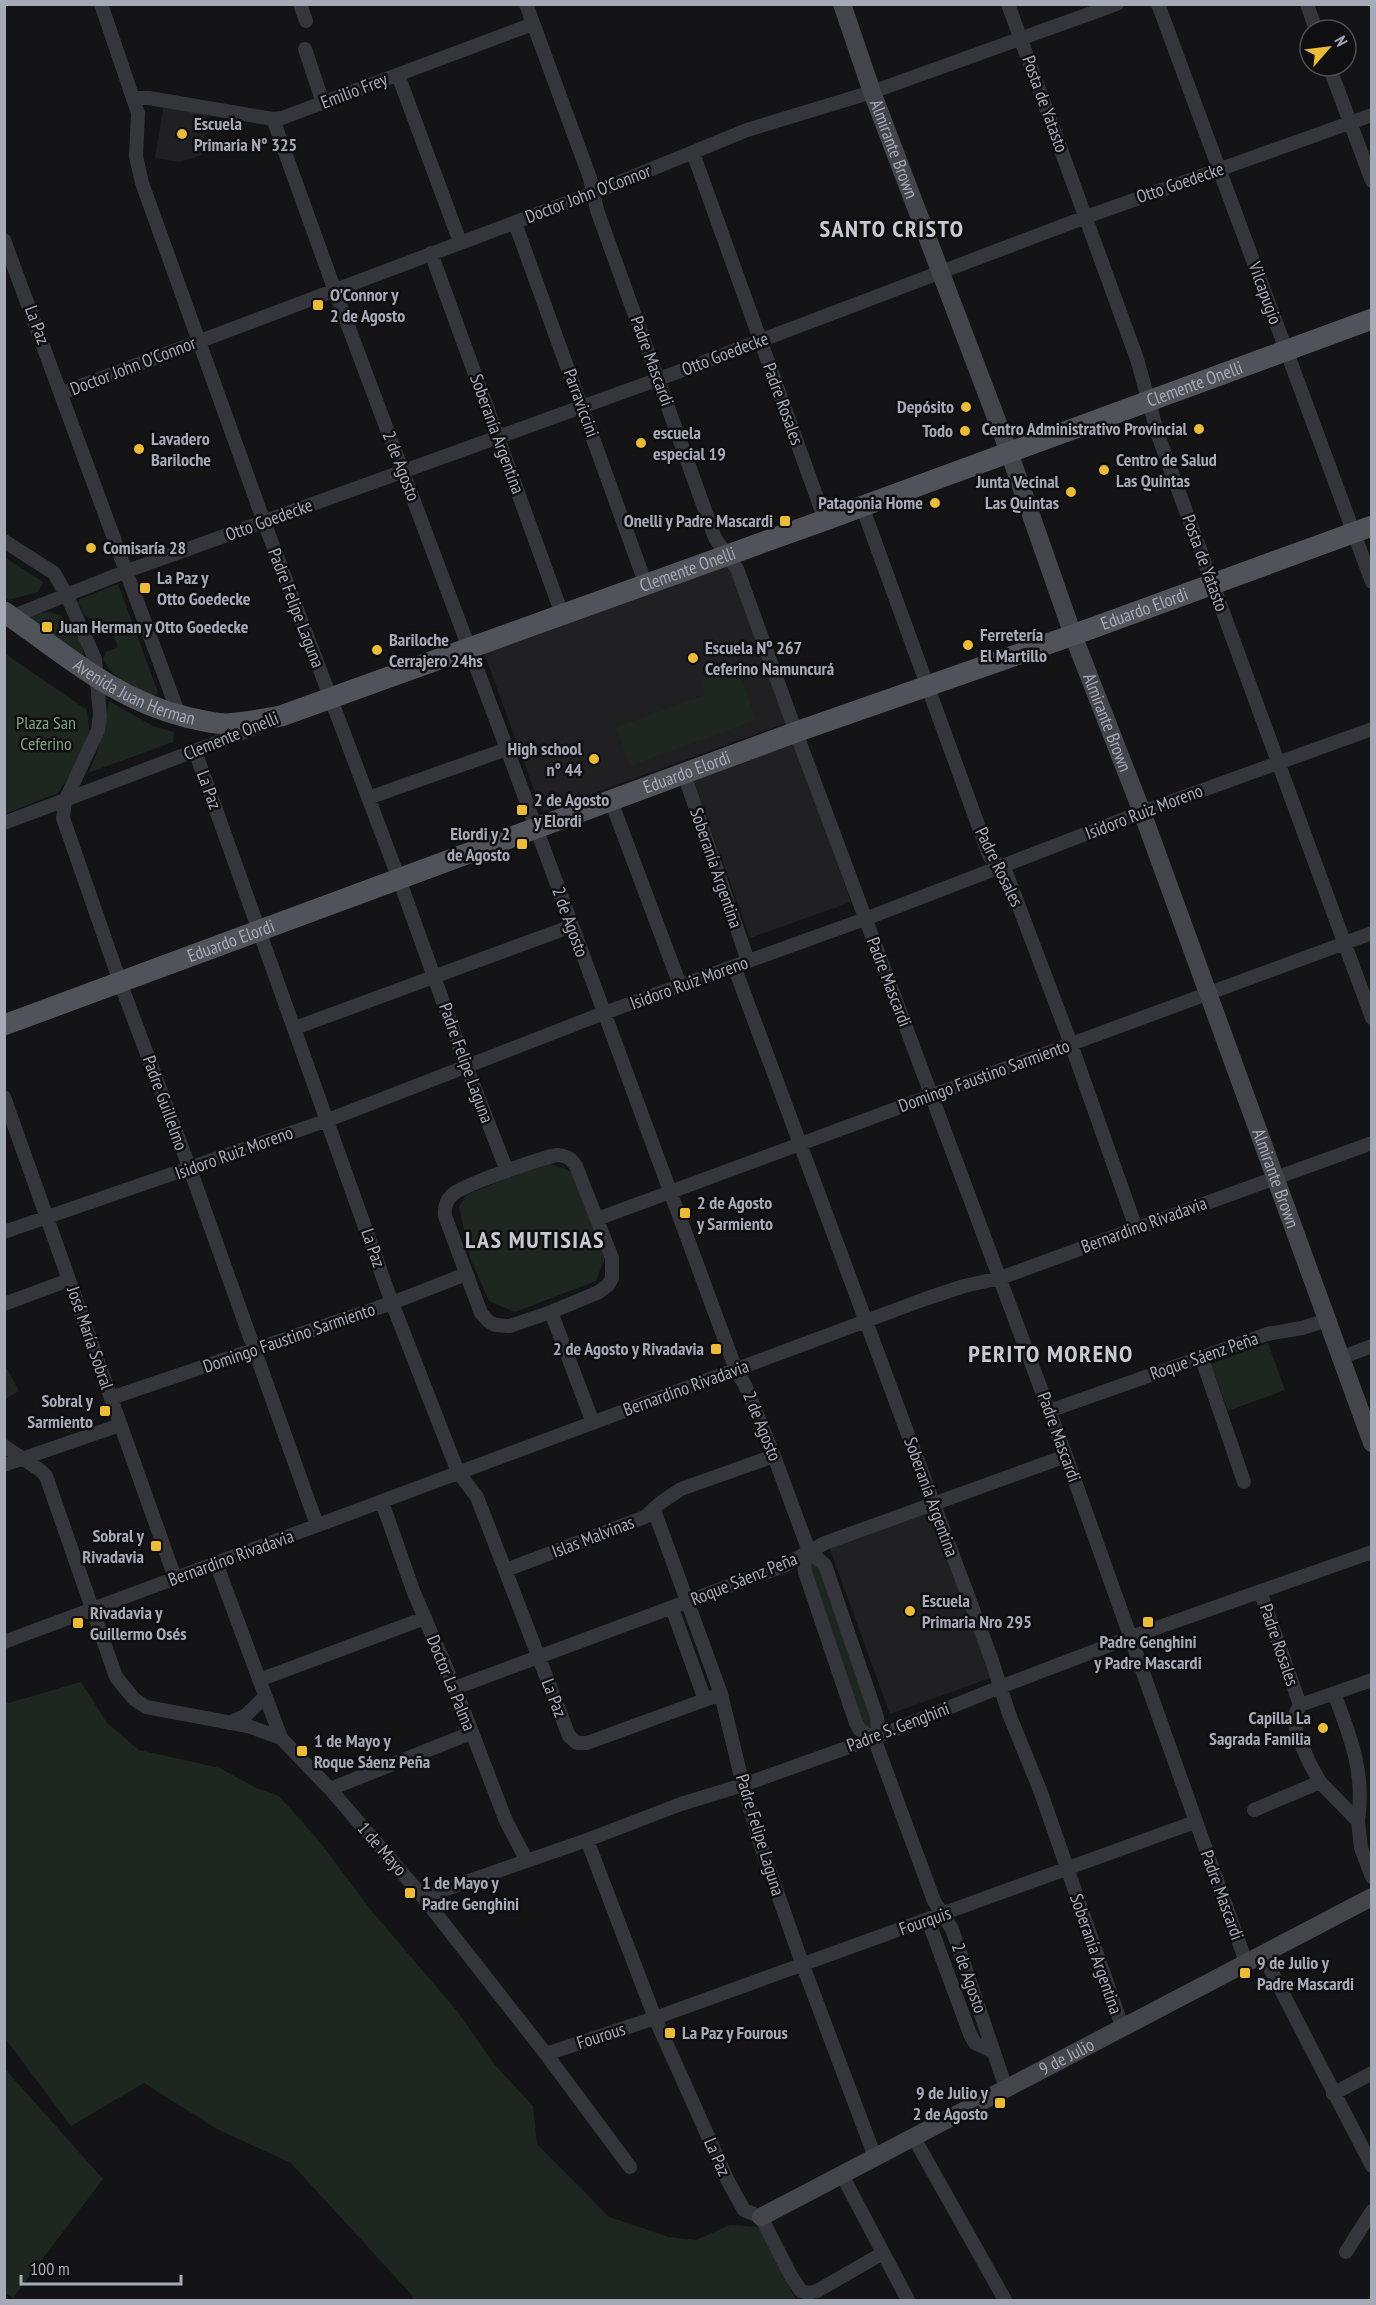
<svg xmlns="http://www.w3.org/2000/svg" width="1376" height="2305" viewBox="0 0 1376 2305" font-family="'PT Sans Narrow',sans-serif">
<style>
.built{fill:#202023}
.green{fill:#1e2620}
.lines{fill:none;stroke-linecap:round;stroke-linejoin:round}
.street{stroke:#35363b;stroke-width:14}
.secondary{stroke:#43454b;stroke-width:18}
.primary{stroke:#51535a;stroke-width:21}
.poi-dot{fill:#ecbc36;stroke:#0f0f11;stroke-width:2}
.labels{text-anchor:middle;stroke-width:5;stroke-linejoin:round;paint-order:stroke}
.street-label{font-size:18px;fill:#a6aab6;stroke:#0f0f11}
.poi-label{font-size:18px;font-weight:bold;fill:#a6aab6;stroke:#0f0f11;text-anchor:start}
.park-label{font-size:18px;fill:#7ea082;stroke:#0f0f11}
.district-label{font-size:24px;font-weight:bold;letter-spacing:1.5px;fill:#c7c9d2;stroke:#0f0f11}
</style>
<rect width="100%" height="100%" fill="#141416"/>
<path class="built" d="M164 104 208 112 202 155 180 162 155 158Z
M727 562 786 723 542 812 483 650Z
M794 743 851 902 750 938 693 779Z
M931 1507 993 1677 890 1714 828 1544Z"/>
<path class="green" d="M4 557 43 582 38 592 8 600 5 597Z
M118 584 158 692 154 696C135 690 111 677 103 659L106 652 118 647 111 629 84 615 78 602 80 599Z
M49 612 60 615 81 642 85 659 33 622 30 617 37 613Z
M7 655 87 710 89 730 84 753 58 793 5 814 4 657Z
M738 668 756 720 630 766 616 727 705 695 700 681Z
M109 701 153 726 174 732 173 742 88 773C100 750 104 726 109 701Z
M546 1162 573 1172 606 1255 596 1281 515 1312 489 1301 470 1258 459 1207 466 1195Z
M1268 1343 1285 1390 1228 1411 1211 1364Z
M4 1363 19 1391 5 1399H4Z
M817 1561 874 1726 868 1728 864 1725 807 1563Z
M81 1682 107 1723 139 1750 220 1768 256 1788 279 1796 319 1841 370 1909 457 2011 495 2065 533 2106 537 2144 609 2217 669 2237 696 2240 730 2225 761 2227 796 2300H414L410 2293 291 2163 217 2129 144 2083 71 2126 5 2038V1704Z
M5 2069 103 2179 13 2298 4 2292Z"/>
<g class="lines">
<path class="street" d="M101 4 138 113 136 156 142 183 264 522 399 879 466 1066 507 1171
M300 4 306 21
M526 4 590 178 597 210 715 538 737 569 801 746 1066 1456 1246 1962
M1008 4 1137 359 1158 435 1372 1018
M1158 4 1372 582
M1307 4 1316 30
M305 49 323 103
M1329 66 1372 181
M398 75 460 242
M134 98H149L273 119 282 118 533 24
M273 119 335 291 507 749 736 1370 745 1385 774 1456 809 1551 825 1565 877 1717 878 1729 874 1738 934 1901 952 1929 1006 2088
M693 153 825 520
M515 223 646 585
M4 240 179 715
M431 253 562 614
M62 393 593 193 747 130 872 92 1117 4
M862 506 989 855 1007 875 1071 1044 1136 1228
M4 541 54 573 67 596 95 659 100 715 98 730 65 801 63 818 120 982 190 1169 317 1525
M11 617 127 571 659 379 1086 217 1372 115
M195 751 392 1303 458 1472 477 1497 569 1736 577 1743H587L721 1694
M684 774 748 961
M368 798 507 749
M611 801 680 985
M4 823 263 725
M734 966 991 1658 1009 1714 1040 1790 1123 2029
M295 1028 572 926
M4 1097 175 1578
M557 1155C567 1156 571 1158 576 1166L612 1258V1278L608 1285 599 1292 551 1312 510 1326 495 1325 488 1321 481 1313 445 1216C444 1208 446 1201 452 1195 462 1185 541 1158 557 1155Z
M597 1219 1372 933
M4 1232 328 1120 604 1013 865 919 1142 812 1372 729
M4 1304 69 1280
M551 1312 593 1423
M1201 1356 1244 1482
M1340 1358 1372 1346
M111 1398 392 1303 466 1274
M1049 1411 1267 1334 1302 1328 1327 1320
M4 1446 40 1470 46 1476 116 1677 134 1699 146 1707 248 1726 281 1738 330 1789 423 1897 546 2054 630 2167
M4 1465 120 1425
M382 1502 414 1593 455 1688 506 1821 527 1861
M654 1510 721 1694 743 1785 761 1846 802 1963 875 2157
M809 1551 804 1564 805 1572 856 1723 860 1730 874 1738
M216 1563 281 1738
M506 1570 645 1517 660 1503 681 1489 774 1456
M1260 1591 1300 1705 1294 1717 1297 1734 1309 1762 1320 1782 1358 1821 1361 1848 1372 1877
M672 1608 705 1700
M4 1642 925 1299 964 1286 1000 1278 1372 1143
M259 1680 425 1618
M455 1688 783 1566 825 1543 1066 1456
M1334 1693C1351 1738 1365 1773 1358 1821
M1300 1705 1372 1680
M229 1723 245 1716 265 1697
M330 1789 471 1733
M1254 1810 1320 1782
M587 1840 655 2018 728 2181 744 2210 761 2217 791 2276 801 2291 809 2293 817 2291 883 2253
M423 1897 587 1840 681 1804 743 1785 874 1738 1000 1687 1131 1637 1372 1552
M928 1920 970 2034 975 2043 994 2052
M1263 1955 1372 2166
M546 2054 655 2018 1195 1822
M1333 2094 1372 2073
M914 2138 1005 2300
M842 2175 908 2300
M1346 2252 1372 2211"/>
<g class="secondary">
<path id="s1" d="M842 4 872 92 1009 452 1073 635 1142 812 1372 1443"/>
<path id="s2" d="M761 2217 1372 1897"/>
</g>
<g class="primary">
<path id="s3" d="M4 612C64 653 113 699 186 717 199 720 213 724 226 724 245 723 263 719 281 716L825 520 1372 319"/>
<path id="s4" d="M4 1025 796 732 1073 635 1372 526"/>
</g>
</g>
<g class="poi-dot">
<circle cx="182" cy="134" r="6"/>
<rect x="312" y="299" width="12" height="12" rx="3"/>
<circle cx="966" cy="407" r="6"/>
<circle cx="1199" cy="429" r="6"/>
<circle cx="965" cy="431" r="6"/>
<circle cx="641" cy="443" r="6"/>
<circle cx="139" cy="449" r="6"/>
<circle cx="1104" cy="470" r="6"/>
<circle cx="1071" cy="492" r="6"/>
<circle cx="935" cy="503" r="6"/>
<rect x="779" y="515" width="12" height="12" rx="3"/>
<circle cx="91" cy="548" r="6"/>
<rect x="139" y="582" width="12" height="12" rx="3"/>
<rect x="41" y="621" width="12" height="12" rx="3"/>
<circle cx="968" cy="645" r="6"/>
<circle cx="377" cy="650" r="6"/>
<circle cx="693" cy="658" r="6"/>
<circle cx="594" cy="759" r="6"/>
<rect x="516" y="804" width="12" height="12" rx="3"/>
<rect x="516" y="838" width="12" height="12" rx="3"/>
<rect x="679" y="1207" width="12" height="12" rx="3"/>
<rect x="710" y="1343" width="12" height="12" rx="3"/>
<rect x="99" y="1405" width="12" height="12" rx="3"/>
<rect x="150" y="1540" width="12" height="12" rx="3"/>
<circle cx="910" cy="1611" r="6"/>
<rect x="1142" y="1616" width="12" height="12" rx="3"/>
<rect x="72" y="1617" width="12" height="12" rx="3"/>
<circle cx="1323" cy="1728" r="6"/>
<rect x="296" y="1745" width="12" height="12" rx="3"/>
<rect x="404" y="1887" width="12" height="12" rx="3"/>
<rect x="1239" y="1967" width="12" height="12" rx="3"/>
<rect x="664" y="2027" width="12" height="12" rx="3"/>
<rect x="994" y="2097" width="12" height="12" rx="3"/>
</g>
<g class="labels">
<g class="street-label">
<text transform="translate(354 91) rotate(-21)" y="6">Emilio Frey</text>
<text transform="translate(1045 104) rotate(70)" y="6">Posta de Yatasto</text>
<text dy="6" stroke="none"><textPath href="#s1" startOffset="154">Almirante Brown</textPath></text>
<text transform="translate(1180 183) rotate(-19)" y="6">Otto Goedecke</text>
<text transform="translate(588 194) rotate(-21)" y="6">Doctor John O'Connor</text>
<text transform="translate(1265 293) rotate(70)" y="6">Vilcapugio</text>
<text transform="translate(37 325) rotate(70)" y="6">La Paz</text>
<text transform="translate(725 354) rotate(-21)" y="6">Otto Goedecke</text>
<text transform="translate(652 361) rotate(70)" y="6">Padre Mascardi</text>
<text transform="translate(133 366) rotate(-21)" y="6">Doctor John O'Connor</text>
<text dy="6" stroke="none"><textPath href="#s3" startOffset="1280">Clemente Onelli</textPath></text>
<text transform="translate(581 403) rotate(70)" y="6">Parraviccini</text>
<text transform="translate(783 404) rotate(70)" y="6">Padre Rosales</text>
<text transform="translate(497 434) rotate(70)" y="6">Soberanía Argentina</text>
<text transform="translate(401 466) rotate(69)" y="6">2 de Agosto</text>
<text transform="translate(269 520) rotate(-20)" y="6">Otto Goedecke</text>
<text transform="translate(1205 563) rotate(70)" y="6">Posta de Yatasto</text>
<text dy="6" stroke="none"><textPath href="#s3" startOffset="740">Clemente Onelli</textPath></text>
<text transform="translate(296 608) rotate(69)" y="6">Padre Felipe Laguna</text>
<text dy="6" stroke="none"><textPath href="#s4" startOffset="1214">Eduardo Elordi</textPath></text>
<text dy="6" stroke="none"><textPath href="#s3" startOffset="154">Avenida Juan Herman</textPath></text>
<text dy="6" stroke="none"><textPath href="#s1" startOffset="766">Almirante Brown</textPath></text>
<text transform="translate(231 736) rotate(-22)" y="6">Clemente Onelli</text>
<text dy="6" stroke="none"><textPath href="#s4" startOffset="728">Eduardo Elordi</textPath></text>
<text transform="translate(209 790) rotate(70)" y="6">La Paz</text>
<text transform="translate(1144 812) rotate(-21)" y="6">Isidoro Ruiz Moreno</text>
<text transform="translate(999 867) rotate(64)" y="6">Padre Rosales</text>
<text transform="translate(716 868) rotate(71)" y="6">Soberanía Argentina</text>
<text transform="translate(570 922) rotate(70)" y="6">2 de Agosto</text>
<text dy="6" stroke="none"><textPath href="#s4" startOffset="242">Eduardo Elordi</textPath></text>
<text transform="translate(889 982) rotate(69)" y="6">Padre Mascardi</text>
<text transform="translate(689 983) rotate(-20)" y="6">Isidoro Ruiz Moreno</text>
<text transform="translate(466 1063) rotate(70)" y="6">Padre Felipe Laguna</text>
<text transform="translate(984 1076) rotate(-20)" y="6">Domingo Faustino Sarmiento</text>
<text transform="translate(165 1103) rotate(70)" y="6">Padre Guillelmo</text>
<text transform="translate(234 1153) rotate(-20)" y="6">Isidoro Ruiz Moreno</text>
<text dy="6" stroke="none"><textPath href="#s1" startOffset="1252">Almirante Brown</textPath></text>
<text transform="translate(1144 1225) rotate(-20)" y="6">Bernardino Rivadavia</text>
<text transform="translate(373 1248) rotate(71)" y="6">La Paz</text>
<text transform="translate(90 1338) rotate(71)" y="6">José María Sobral</text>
<text transform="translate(289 1338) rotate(-19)" y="6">Domingo Faustino Sarmiento</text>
<text transform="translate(1204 1356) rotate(-19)" y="6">Roque Sáenz Peña</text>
<text transform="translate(686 1388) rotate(-20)" y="6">Bernardino Rivadavia</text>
<text transform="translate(762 1426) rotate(68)" y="6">2 de Agosto</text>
<text transform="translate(1059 1437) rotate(70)" y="6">Padre Mascardi</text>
<text transform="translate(931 1497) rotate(70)" y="6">Soberanía Argentina</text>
<text transform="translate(593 1537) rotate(-21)" y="6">Islas Malvinas</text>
<text transform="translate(231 1558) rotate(-20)" y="6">Bernardino Rivadavia</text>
<text transform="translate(744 1579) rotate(-22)" y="6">Roque Sáenz Peña</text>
<text transform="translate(1279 1645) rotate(71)" y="6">Padre Rosales</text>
<text transform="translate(451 1683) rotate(68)" y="6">Doctor La Palma</text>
<text transform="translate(554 1698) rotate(69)" y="6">La Paz</text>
<text transform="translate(898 1727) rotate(-21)" y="6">Padre S. Genghini</text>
<text transform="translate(760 1835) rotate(73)" y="6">Padre Felipe Laguna</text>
<text transform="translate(382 1849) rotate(49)" y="6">1 de Mayo</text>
<text transform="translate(1222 1895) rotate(70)" y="6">Padre Mascardi</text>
<text transform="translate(925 1921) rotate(-19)" y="6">Fourquis</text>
<text transform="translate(1096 1954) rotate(71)" y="6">Soberanía Argentina</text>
<text transform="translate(969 1978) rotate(71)" y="6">2 de Agosto</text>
<text transform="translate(601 2036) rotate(-18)" y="6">Fourous</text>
<text dy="6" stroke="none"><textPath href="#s2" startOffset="345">9 de Julio</textPath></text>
<text transform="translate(717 2157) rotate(66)" y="6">La Paz</text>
</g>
<g class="poi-label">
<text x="194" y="130">Escuela<tspan x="194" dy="21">Primaria N° 325</tspan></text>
<text x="330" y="301">O'Connor y<tspan x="330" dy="21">2 de Agosto</tspan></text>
<text x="954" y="413" text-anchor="end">Depósito</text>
<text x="1187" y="435" text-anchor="end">Centro Administrativo Provincial</text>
<text x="953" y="437" text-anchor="end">Todo</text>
<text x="653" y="439">escuela<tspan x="653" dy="21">especial 19</tspan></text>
<text x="151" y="445">Lavadero<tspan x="151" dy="21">Bariloche</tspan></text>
<text x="1116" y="466">Centro de Salud<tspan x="1116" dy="21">Las Quintas</tspan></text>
<text x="1059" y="488" text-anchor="end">Junta Vecinal<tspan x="1059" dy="21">Las Quintas</tspan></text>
<text x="923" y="509" text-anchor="end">Patagonia Home</text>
<text x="773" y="527" text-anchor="end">Onelli y Padre Mascardi</text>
<text x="103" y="554">Comisaría 28</text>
<text x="157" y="584">La Paz y<tspan x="157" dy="21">Otto Goedecke</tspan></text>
<text x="59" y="633">Juan Herman y Otto Goedecke</text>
<text x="980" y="641">Ferretería<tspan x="980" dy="21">El Martillo</tspan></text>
<text x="389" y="646">Bariloche<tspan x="389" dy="21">Cerrajero 24hs</tspan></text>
<text x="705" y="654">Escuela Nº 267<tspan x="705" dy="21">Ceferino Namuncurá</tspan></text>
<text x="582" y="755" text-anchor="end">High school<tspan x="582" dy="21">n° 44</tspan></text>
<text x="534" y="806">2 de Agosto<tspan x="534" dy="21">y Elordi</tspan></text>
<text x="510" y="840" text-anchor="end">Elordi y 2<tspan x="510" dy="21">de Agosto</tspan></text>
<text x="697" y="1209">2 de Agosto<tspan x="697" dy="21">y Sarmiento</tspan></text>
<text x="704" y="1355" text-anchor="end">2 de Agosto y Rivadavia</text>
<text x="93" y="1407" text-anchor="end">Sobral y<tspan x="93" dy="21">Sarmiento</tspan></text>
<text x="144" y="1542" text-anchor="end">Sobral y<tspan x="144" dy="21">Rivadavia</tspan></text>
<text x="922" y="1607">Escuela<tspan x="922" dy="21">Primaria Nro 295</tspan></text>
<text x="90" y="1619">Rivadavia y<tspan x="90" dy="21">Guillermo Osés</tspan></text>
<text x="1148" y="1648" text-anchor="middle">Padre Genghini<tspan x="1148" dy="21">y Padre Mascardi</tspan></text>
<text x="1311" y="1724" text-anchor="end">Capilla La<tspan x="1311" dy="21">Sagrada Familia</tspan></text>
<text x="314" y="1747">1 de Mayo y<tspan x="314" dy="21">Roque Sáenz Peña</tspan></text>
<text x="422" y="1889">1 de Mayo y<tspan x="422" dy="21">Padre Genghini</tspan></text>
<text x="1257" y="1969">9 de Julio y<tspan x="1257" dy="21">Padre Mascardi</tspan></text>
<text x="682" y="2039">La Paz y Fourous</text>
<text x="988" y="2099" text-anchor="end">9 de Julio y<tspan x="988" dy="21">2 de Agosto</tspan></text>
</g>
<g class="park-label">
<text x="46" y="729">Plaza San<tspan x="46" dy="21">Ceferino</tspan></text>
</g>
<g class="district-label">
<text x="892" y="237">SANTO CRISTO</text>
<text x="535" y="1248">LAS MUTISIAS</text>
<text x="1051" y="1362">PERITO MORENO</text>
</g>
</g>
<rect width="1376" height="2305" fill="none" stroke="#a6aab6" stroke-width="12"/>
<g transform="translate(1328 48) rotate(62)"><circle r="28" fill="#0f0f11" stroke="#4b4d53" stroke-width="1.5"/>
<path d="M0-4.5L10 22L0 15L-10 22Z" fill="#ecbc36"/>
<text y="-9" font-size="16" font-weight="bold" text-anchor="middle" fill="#a6aab6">N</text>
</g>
<path d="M21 2275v9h160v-9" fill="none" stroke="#a6aab6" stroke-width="3"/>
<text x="30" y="2275" font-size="18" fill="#a6aab6" stroke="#0f0f11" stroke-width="4.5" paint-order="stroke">100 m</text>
</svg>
